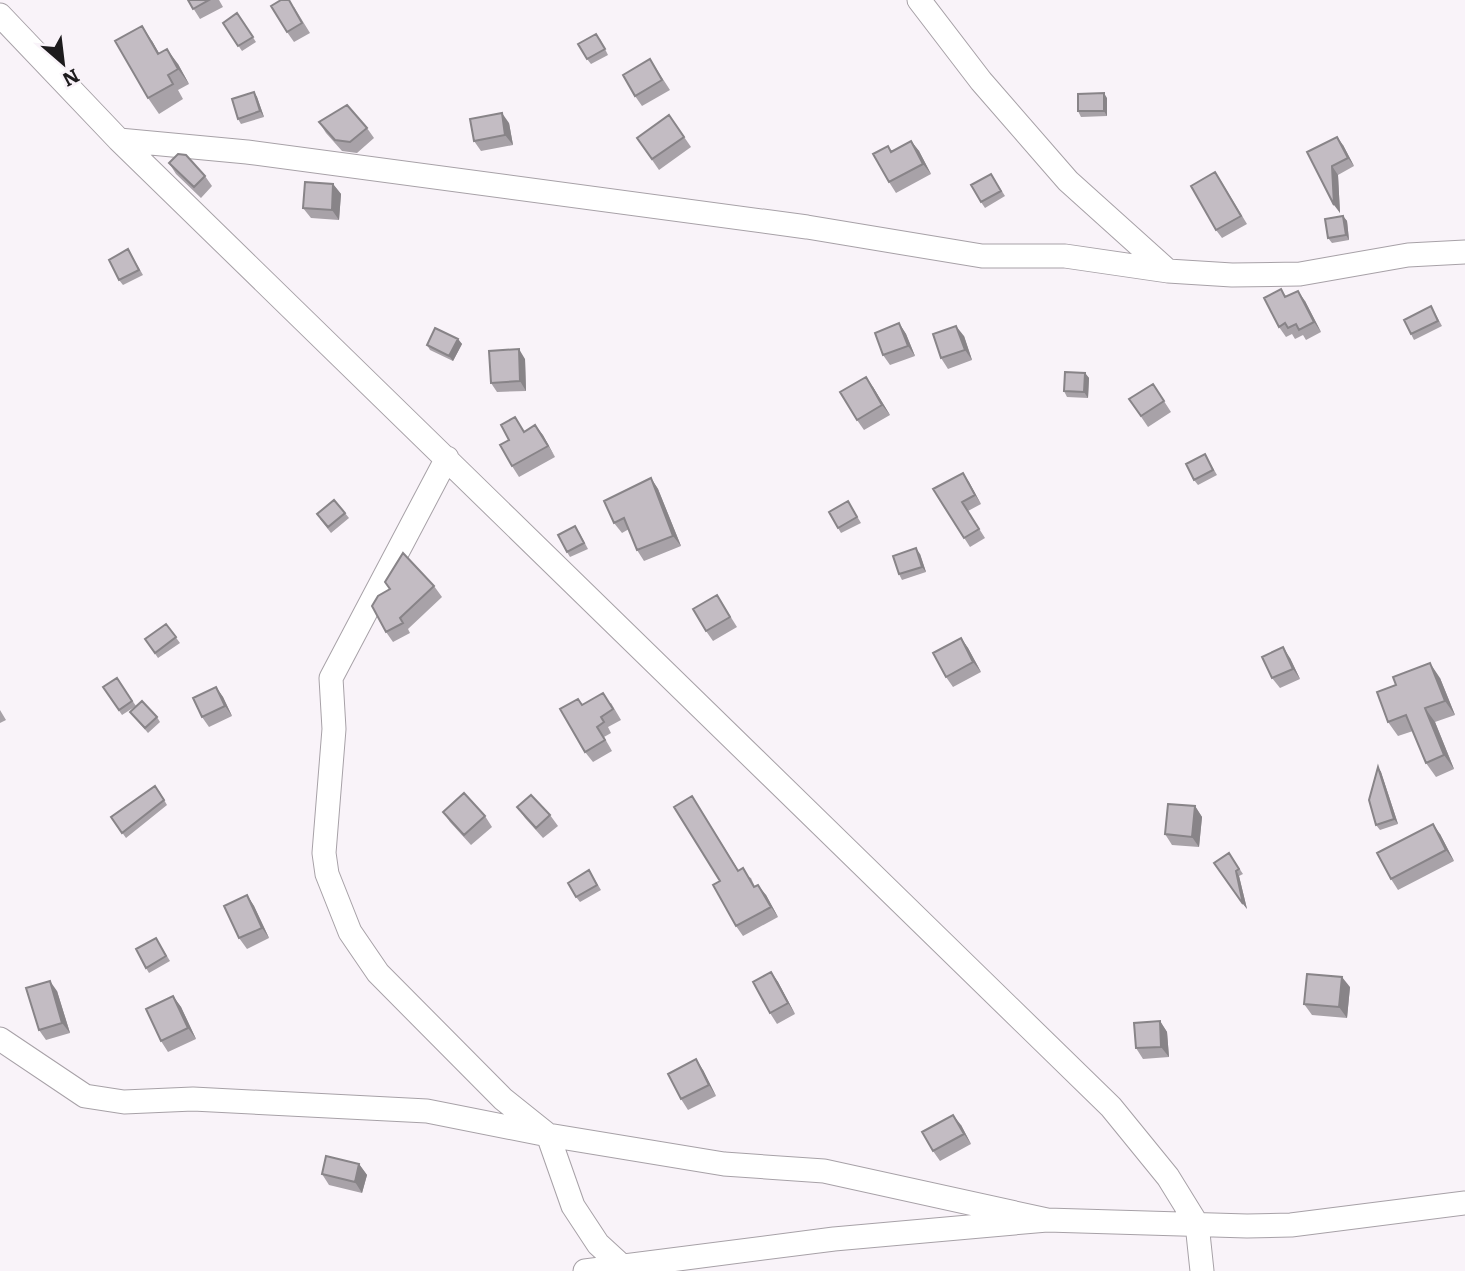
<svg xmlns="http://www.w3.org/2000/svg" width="1465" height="1271" viewBox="0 0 1465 1271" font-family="Literata,serif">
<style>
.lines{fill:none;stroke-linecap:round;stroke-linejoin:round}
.minor-casing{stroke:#a7a1a7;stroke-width:25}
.minor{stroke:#fff;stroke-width:23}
.wall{fill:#a8a2a8}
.shaded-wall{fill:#888488}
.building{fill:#c3bcc3;stroke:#888488;stroke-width:2}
</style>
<rect width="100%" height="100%" fill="#f9f3f9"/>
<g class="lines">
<g class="minor-casing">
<path id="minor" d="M919 0 981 81 1068 181 1168 271
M0 15 119 140 1111 1107 1168 1177 1197 1224 1202 1271
M119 140 247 152 807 227 982 256H1065L1168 271 1232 275 1300 274 1408 255 1465 252
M447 458 331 678 334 729 324 853 327 874 350 932 378 973 503 1099 548 1135 573 1206 598 1244 623 1267 624 1271
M0 1039 85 1096 124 1102 193 1099 427 1111 548 1135 724 1164 824 1171 1047 1220
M585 1271 834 1239 1047 1220 1247 1226 1291 1225 1465 1203"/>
</g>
<use href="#minor" class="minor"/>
</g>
<path class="wall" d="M188 0H219L223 7 200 19Z
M294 7 310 33 294 42 287 32Z
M237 13 256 42 242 51 223 23Z
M600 39 608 55 591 64 587 59Z
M152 41 159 53 178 64 189 84 178 90 183 99 159 114 148 98Z
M650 59 670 90 642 106 635 96Z
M254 92 257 97 264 117 241 124 238 119Z
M1107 98V116L1081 117 1078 111Z
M669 115 691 147 659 170 637 138Z
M319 122 367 128 374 138 357 153 342 151 326 133Z
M509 123 513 145 481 151 474 141Z
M911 141 919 151 931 174 896 193 889 182 892 151Z
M1343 145 1354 166 1338 175 1340 213 1307 152Z
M169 163 205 176 212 186 201 198 176 174Z
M991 174 1005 196 985 208 981 202Z
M1221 181 1247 224 1222 238 1216 230Z
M333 184 341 194 339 220 311 218 303 208Z
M1343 216 1347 221 1349 240 1332 243 1328 238Z
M128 249 143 275 123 285 119 280Z
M1281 289 1286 297 1305 301 1321 332 1306 340 1303 335 1295 339 1292 334 1286 337 1279 327Z
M1431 306 1442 326 1414 340 1411 334Z
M899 323 906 334 915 356 890 365 883 355Z
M964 336 972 360 948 369 941 358Z
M458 339 462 344 453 361 430 350 427 345Z
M525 359 526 391 497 392 491 383Z
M1085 373 1089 378 1088 398 1067 397 1064 391Z
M1153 384 1171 412 1148 427 1129 399Z
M873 387 890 415 864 430 857 420Z
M535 425 555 457 519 477 512 466 525 431Z
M1205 454 1217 475 1198 485 1194 480Z
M963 473 981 504 968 511 985 538 970 547 933 489Z
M651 478 658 489 681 546 644 561 637 550 629 529 622 533 614 523Z
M848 501 861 523 841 533 838 528Z
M345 513 349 518 331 533 320 519Z
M579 532 588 549 570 557 567 552Z
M920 554 926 572 902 580 899 574Z
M385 582 434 586 442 597 408 629 410 633 393 642 386 632 389 589Z
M717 595 737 627 713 641 706 631Z
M166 624 180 643 158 658 145 639Z
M961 638 968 648 981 672 953 687 946 677Z
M1290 658 1300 679 1280 688 1272 678Z
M117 678 136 706 122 715 103 687Z
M1440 678 1455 715 1435 722 1454 769 1436 777 1426 763 1413 731 1398 736 1388 722Z
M216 687 223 697 232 716 209 727 202 717Z
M611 703 621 720 608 727 611 733 604 737 612 751 593 762 585 752 583 705Z
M0 710 6 720 0 723Z
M130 712 157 717 160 722 148 733Z
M1378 767 1381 772 1398 824 1380 830 1376 825Z
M159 791 167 805 126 838 111 817Z
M1195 806 1202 817 1199 847 1172 845 1165 834Z
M517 807 550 815 558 826 543 838 525 818Z
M699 807 738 871 751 878 755 887 766 895 778 917 743 936 736 926 720 881Z
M443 812 485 816 492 827 471 845 450 822Z
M1440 834 1454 861 1398 890 1391 879Z
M1229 853 1243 874 1239 876 1247 909 1214 863Z
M589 870 601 890 580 902 576 897Z
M247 895 254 906 269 938 247 949 239 938Z
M159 943 170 961 149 973 146 968Z
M771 972 778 982 795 1014 777 1024 770 1013Z
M1350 987 1347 1018 1312 1015 1304 1004Z
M57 991 70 1033 46 1040 39 1030Z
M173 996 181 1007 196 1039 168 1052 161 1041Z
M1160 1021 1167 1032 1169 1057 1143 1059 1136 1048Z
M703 1070 716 1096 688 1110 681 1099Z
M961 1125 971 1144 940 1161 933 1151Z
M359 1164 367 1175 362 1193 329 1185 322 1174Z"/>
<path class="shaded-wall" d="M142 26 152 41 168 69 158 54Z
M167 49 178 64 189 84 178 69Z
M254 92 257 97 264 117 260 111Z
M1104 93 1107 98V116L1104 111Z
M502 113 509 123 513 145 505 135Z
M1337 137 1343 145 1354 166 1348 158Z
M911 141 919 151 931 174 923 164Z
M1332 166 1338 175 1340 213 1334 205Z
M333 184 341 194 339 220 332 210Z
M1343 216 1347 221 1349 240 1346 235Z
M1298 291 1305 301 1321 332 1314 322Z
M899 323 906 334 915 356 908 346Z
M956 326 964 336 972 360 965 350Z
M458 339 462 344 453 361 449 356Z
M519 349 525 359 526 391 520 381Z
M1085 373 1089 378 1088 398 1084 392Z
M866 377 873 387 890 415 882 405Z
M535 425 543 435 555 457 548 446Z
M963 473 969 482 981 504 975 495Z
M651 478 658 489 681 546 673 536Z
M916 548 920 554 926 572 922 567Z
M961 638 968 648 981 672 973 662Z
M1283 647 1290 658 1300 679 1293 669Z
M1430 663 1440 678 1455 715 1445 701Z
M216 687 223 697 232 716 225 706Z
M1425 708 1435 722 1454 769 1444 755Z
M1378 767 1381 772 1398 824 1394 819Z
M692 796 699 807 745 881 738 871Z
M1195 806 1202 817 1199 847 1192 837Z
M1433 824 1440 834 1454 861 1446 850Z
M1236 871 1239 876 1247 909 1243 904Z
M758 885 766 895 778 917 771 907Z
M247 895 254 906 269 938 262 928Z
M771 972 778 982 795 1014 788 1003Z
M1342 977 1350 987 1347 1018 1339 1007Z
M50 981 57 991 70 1033 62 1023Z
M173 996 181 1007 196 1039 188 1028Z
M1160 1021 1167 1032 1169 1057 1161 1047Z
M696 1059 703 1070 716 1096 709 1085Z
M953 1115 961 1125 971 1144 964 1134Z
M359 1164 367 1175 362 1193 355 1182Z"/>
<path class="building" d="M188 0H209L193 9Z
M281 0H289L302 23 287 32 271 6Z
M237 13 253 37 238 46 223 23Z
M142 26 158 54 167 49 178 69 168 75 173 84 148 98 115 41Z
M596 34 605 49 587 59 578 44Z
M650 59 662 80 635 96 623 75Z
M254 92 260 111 238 119 232 99Z
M1104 93V111H1078V94Z
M347 105 367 128 350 142 335 140 319 122Z
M502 113 505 135 474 141 470 119Z
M669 115 684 137 652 159 637 138Z
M1337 137 1348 158 1332 166 1334 205 1307 152Z
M911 141 923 164 889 182 873 154 888 146 891 152Z
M178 154 186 155 205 176 194 187 169 163Z
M1215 172 1241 216 1216 230 1191 186Z
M991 174 1001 191 981 202 971 185Z
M305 182 333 184 332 210 303 208Z
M1343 216 1346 235 1328 238 1325 219Z
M128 249 139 270 119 280 109 260Z
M1281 289 1285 297 1298 291 1314 322 1299 330 1296 324 1288 328 1285 323 1279 327 1264 298Z
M1431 306 1438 321 1411 334 1404 320Z
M899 323 908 346 883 355 875 333Z
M956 326 965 350 941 358 933 334Z
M435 328 458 339 449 356 427 345Z
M519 349 520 381 491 383 489 351Z
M1065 372 1085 373 1084 392 1064 391Z
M866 377 882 405 857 420 840 392Z
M1153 384 1164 401 1141 416 1129 399Z
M515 417 524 432 535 425 548 446 512 466 500 445 509 440 501 425Z
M1205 454 1213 470 1194 480 1186 464Z
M963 473 975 495 962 502 979 529 964 538 933 489Z
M651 478 673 536 637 550 624 518 614 523 604 501Z
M334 500 345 513 328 527 317 514Z
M848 501 857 517 838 528 829 512Z
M575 526 584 543 567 552 558 535Z
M916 548 922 567 899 574 893 556Z
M403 553 434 586 400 618 403 623 386 632 372 606 378 596 390 589 385 582Z
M717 595 730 617 706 631 693 609Z
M166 624 176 637 155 653 145 639Z
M961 638 973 662 946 677 933 653Z
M1283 647 1293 669 1272 678 1262 657Z
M1430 663 1445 701 1425 708 1444 755 1426 763 1406 715 1388 722 1377 692 1396 685 1393 677Z
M117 678 132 701 119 710 103 687Z
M216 687 225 706 202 717 193 698Z
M603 693 613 709 601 717 604 722 597 727 605 740 585 752 560 709 578 699 582 705Z
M142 701 157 717 145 728 130 712Z
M1378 767 1394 819 1376 825 1369 800Z
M155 786 164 800 122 833 111 817Z
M464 793 485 816 464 835 443 812Z
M531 795 550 815 536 828 517 807Z
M692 796 738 871 743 868 754 887 758 885 771 907 736 926 713 885 720 881 674 807Z
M1168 804 1195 806 1192 837 1165 834Z
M1433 824 1446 850 1391 879 1377 853Z
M1229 853 1239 869 1236 871 1243 904 1214 863Z
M589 870 597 885 576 897 568 883Z
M247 895 262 928 239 938 224 906Z
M156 938 166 956 146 968 136 949Z
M771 972 788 1003 770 1013 753 982Z
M1307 974 1342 977 1339 1007 1304 1004Z
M50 981 62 1023 39 1030 26 988Z
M173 996 188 1028 161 1041 146 1009Z
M1160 1021 1161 1047 1136 1048 1134 1023Z
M696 1059 709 1085 681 1099 668 1074Z
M953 1115 964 1134 933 1151 922 1132Z
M326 1156 359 1164 355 1182 322 1174Z"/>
<g transform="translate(63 63) rotate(152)" stroke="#f9f3f9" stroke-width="5" paint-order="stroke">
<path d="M0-5L12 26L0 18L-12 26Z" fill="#1d1b1d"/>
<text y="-10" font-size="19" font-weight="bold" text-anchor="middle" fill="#1d1b1d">N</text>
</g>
</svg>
